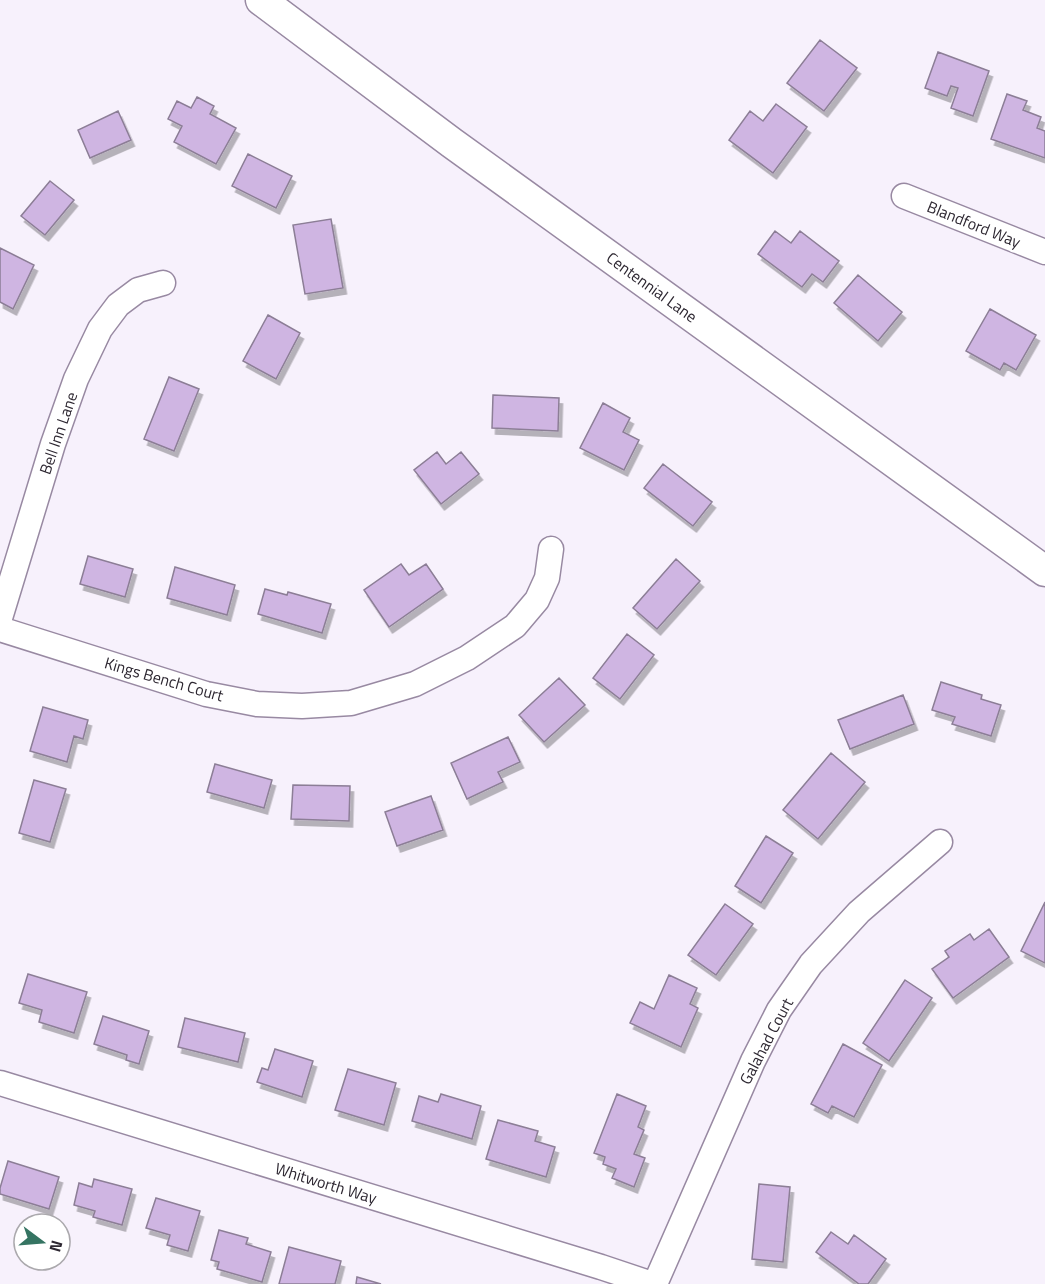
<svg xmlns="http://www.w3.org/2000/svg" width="1045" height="1284" viewBox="0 0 1045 1284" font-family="'Titillium Web',sans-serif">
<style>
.building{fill:#cfb5e2;stroke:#8c7e96;stroke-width:1.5;filter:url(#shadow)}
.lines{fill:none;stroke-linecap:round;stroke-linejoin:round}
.minor-casing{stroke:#9889a2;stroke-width:27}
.tertiary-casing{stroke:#9889a2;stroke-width:33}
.minor{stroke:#fff;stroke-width:24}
.tertiary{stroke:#fff;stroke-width:30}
.labels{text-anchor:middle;stroke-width:4.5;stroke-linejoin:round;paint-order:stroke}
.street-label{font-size:16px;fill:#2d2731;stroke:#fff}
</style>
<defs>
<filter id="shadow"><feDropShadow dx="3.5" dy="6" stdDeviation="0" flood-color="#0004"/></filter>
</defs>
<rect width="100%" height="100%" fill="#f7f1fc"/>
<path class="building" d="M820 40 857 68 824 111 787 83Z
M938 52 989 71 973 116 951 108 958 88 951 86 947 96 925 88Z
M1007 94 1027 101 1023 110 1041 117 1037 128 1045 131V158L991 139Z
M197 97 214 106 210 114 236 128 216 164 174 142 182 126 168 119 177 101 191 108Z
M776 104 807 127 773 173 729 140 750 111 763 121Z
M118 111 131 140 90 158 78 130Z
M248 154 292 176 276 208 232 186Z
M50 181 74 200 45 235 21 216Z
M331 219 343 288 305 294 293 225Z
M775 231 791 243 800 231 839 261 823 282 812 274 802 287 758 254Z
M0 248 34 265 13 309 0 302Z
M858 275 902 312 878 341 834 303Z
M990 309 1036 335 1016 370 1004 363 1000 370 966 351Z
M268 315 300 333 276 379 243 361Z
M169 377 199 389 174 451 144 439Z
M493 395 559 398 558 431 492 428Z
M603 403 630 418 623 432 639 440 624 470 580 448Z
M437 452 446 464 461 452 479 474 441 504 414 470Z
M663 464 712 502 693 526 644 488Z
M88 556 133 569 125 597 80 584Z
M676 559 700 581 657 629 633 608Z
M401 564 409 575 426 564 443 589 389 627 364 590Z
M175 567 235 585 227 615 167 598Z
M265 589 287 595 288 592 331 604 322 633 258 614Z
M627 634 654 655 620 699 593 678Z
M559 678 585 705 544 742 519 715Z
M941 682 982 695 981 699 1001 705 991 736 952 724 955 717 932 710Z
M903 695 914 724 850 749 838 720Z
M43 707 88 720 83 739 74 736 67 762 30 751Z
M508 737 520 762 498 772 503 782 467 799 451 763Z
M831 753 865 782 818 839 783 810Z
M215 764 272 780 264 808 207 792Z
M34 780 66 789 50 842 19 833Z
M293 785 350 786 349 821 291 819Z
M431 796 443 830 397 846 385 812Z
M766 836 793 853 761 903 735 886Z
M1045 902V963L1021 951Z
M725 904 753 924 716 975 688 955Z
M989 929 1009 957 953 998 932 969 949 957 945 951 970 934 974 940Z
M28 974 87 992 74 1033 39 1022 42 1010 19 1003Z
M669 975 697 988 690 1004 698 1008 681 1047 630 1023 640 1002 654 1009Z
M905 980 932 998 889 1061 863 1043Z
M103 1016 149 1031 139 1064 126 1060 127 1055 94 1044Z
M185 1018 245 1033 238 1062 178 1047Z
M843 1044 882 1065 854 1117 832 1106 828 1113 811 1104Z
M275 1049 313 1061 302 1097 257 1082 262 1068 268 1070Z
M348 1069 396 1083 384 1125 335 1110Z
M441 1094 481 1106 472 1139 412 1121 419 1096 438 1102Z
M617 1094 646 1106 638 1127 644 1130 634 1154 645 1158 634 1187 612 1178 616 1169 603 1164 605 1157 594 1153Z
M498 1120 538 1131 535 1141 555 1147 546 1177 486 1159Z
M8 1161 59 1177 49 1209 0 1194V1188Z
M94 1179 132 1189 122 1225 93 1217 95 1211 74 1205 79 1183 92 1187Z
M759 1184 790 1187 783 1262 752 1259Z
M156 1198 200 1211 188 1251 167 1245 170 1235 146 1228Z
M219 1230 248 1238 246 1244 271 1252 262 1282 217 1269 219 1262 211 1260Z
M831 1232 848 1244 854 1235 886 1259 868 1284H859L816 1252Z
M289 1247 341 1261 335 1284H279Z
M357 1277 381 1284H356Z"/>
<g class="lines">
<g class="minor-casing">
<path id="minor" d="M904 196 1045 252
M0 618 53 444 76 379 100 329 118 305 138 290 163 283
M0 629 206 694 257 704 302 706 351 703 415 684 467 658 515 626 537 600 547 578 551 549
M0 1083 601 1267 652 1284
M655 1284 753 1061 779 1010 811 964 859 912 940 842"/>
</g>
<g class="tertiary-casing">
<path id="tertiary" d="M261 0 452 143 1045 571"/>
</g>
<use href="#minor" class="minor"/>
<use href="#tertiary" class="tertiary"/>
</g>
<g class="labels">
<g class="street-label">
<text transform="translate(974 224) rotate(22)" y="6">Blandford Way</text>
<text transform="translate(652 287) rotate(36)" y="6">Centennial Lane</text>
<text transform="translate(58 433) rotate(-71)" y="6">Bell Inn Lane</text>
<text transform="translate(164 679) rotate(16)" y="6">Kings Bench Court</text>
<text transform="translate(766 1041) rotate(-62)" y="6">Galahad Court</text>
<text transform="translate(326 1183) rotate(17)" y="6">Whitworth Way</text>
</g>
</g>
<g transform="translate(42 1242) rotate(106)"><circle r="28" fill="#ffffff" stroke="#aba9ad" stroke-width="1.5"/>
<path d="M0-4.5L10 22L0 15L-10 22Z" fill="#357462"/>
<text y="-9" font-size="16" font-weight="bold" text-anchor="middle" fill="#2d2731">N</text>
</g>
</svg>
